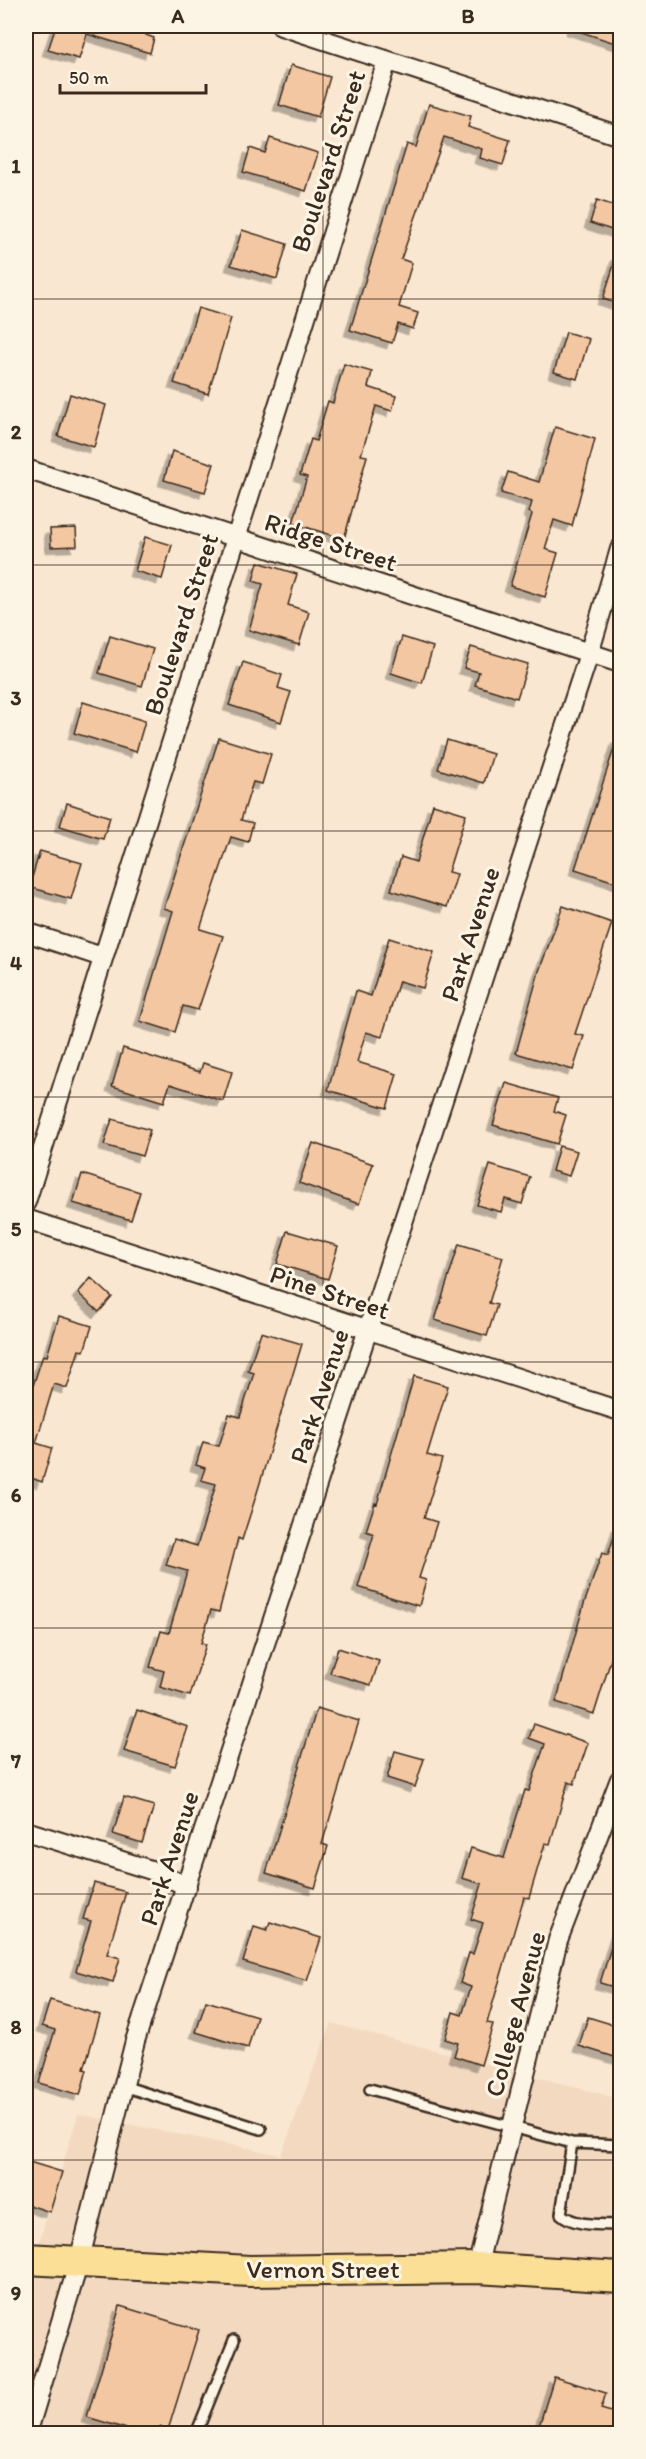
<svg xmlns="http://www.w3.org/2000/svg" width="646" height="2459" viewBox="0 0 646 2459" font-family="Itim,sans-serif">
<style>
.built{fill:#f3d9c0}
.building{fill:#f3c7a2;stroke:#3b2a1e;stroke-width:1.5;filter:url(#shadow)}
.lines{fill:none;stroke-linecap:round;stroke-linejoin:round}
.lane-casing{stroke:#3b2a1e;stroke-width:14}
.street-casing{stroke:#3b2a1e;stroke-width:22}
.primary-casing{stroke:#3b2a1e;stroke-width:34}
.lane{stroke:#fcf5e5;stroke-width:9}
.street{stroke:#fcf5e5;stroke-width:18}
.primary{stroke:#fbdf96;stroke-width:30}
.grid{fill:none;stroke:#3b2a1e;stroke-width:1.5;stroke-opacity:0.55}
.labels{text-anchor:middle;stroke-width:6;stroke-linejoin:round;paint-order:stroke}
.street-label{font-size:26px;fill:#3b2a1e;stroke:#fcf5e5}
.neatline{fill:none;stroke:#3b2a1e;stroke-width:2}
.grid-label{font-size:20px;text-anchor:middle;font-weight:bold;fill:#3b2a1e}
</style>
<defs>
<filter id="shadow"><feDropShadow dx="-5.5" dy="5.5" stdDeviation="0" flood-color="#0004"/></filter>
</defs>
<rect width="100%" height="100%" fill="#f9e7d1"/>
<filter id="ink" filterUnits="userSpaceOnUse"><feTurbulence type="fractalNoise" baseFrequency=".0167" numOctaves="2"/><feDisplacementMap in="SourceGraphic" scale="12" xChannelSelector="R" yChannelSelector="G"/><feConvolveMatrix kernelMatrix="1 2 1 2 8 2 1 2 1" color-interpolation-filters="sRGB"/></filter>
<g filter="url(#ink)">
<path class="built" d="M331 2023 620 2099V2433L26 2434V2286L78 2114 281 2155Z"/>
<path class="building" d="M56 26H149L146 35 154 38 150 53 87 34 79 59 48 50Z
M572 26H621V45L572 29Z
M291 65 330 77 318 117 279 105Z
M429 104 471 116 468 127 510 140 503 165 480 158 482 149 444 137 401 259 412 263 399 307 418 313 413 329 398 324 392 343 350 330 407 144 416 147Z
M270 138 318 153 306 191 243 172 250 148 265 153Z
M597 200 621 208V233L590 223Z
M242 230 287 244 277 279 231 265Z
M617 255 621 256V305L603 299Z
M198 308 231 318 208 394 174 383Z
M566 332 589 339 577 379 554 372Z
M344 364 372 372 368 387 396 396 392 411 376 406 361 455 367 456 344 539 293 523 307 477 300 475 311 439 316 441 328 401 333 403Z
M70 394 106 405 94 447 58 436Z
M555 427 595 439 572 526 554 520 545 549 558 553 545 597 510 586 532 514 529 512 532 502 501 493 508 472 539 482Z
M172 451 214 464 205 492 164 480Z
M76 528 77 546 51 547 50 529Z
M145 537 172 545 162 579 135 571Z
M258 562 297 574 288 605 309 612 299 645 249 630 263 584 253 581Z
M110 636 153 649 142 686 99 673Z
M402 637 433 647 422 683 391 673Z
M471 647 528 664 517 698 475 685 479 672 464 668Z
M243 662 282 675 278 688 291 692 281 722 229 705Z
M83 702 145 721 136 752 74 733Z
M219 738 271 754 262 784 253 782 241 820 253 823 248 842 231 837 200 929 223 936 198 1010 183 1006 175 1032 140 1021 173 911 164 908Z
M617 739 621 740V884L575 869Z
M447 740 493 754 484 783 438 769Z
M67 803 110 817 103 839 60 826Z
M433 804 466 814 448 872 457 874 447 907 391 890 401 857 416 862Z
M40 851 82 863 71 899 29 887Z
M563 906 612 923 575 1034 584 1036 573 1070 516 1053 539 971Z
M389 938 434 952 423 988 399 981 382 1037 366 1032 357 1062 397 1074 387 1108 328 1090 356 991 371 996Z
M123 1048 200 1072 203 1063 232 1072 223 1101 170 1084 164 1102 112 1086Z
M506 1083 558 1098 554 1111 566 1115 557 1144 493 1125Z
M112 1119 150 1130 142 1156 104 1145Z
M313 1143 373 1164 359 1204 299 1183Z
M559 1146 577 1151 569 1176 552 1171Z
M490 1165 530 1177 522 1204 505 1199 501 1212 477 1205Z
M82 1174 140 1192 131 1220 73 1203Z
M287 1231 338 1246 328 1279 277 1264Z
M459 1244 503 1257 489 1303 497 1305 487 1336 435 1320Z
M91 1278 112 1297 99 1312 78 1293Z
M59 1316 92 1326 84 1351 79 1350 67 1388 54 1384 36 1443 52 1448 42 1482 26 1476V1394L30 1395 43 1355 47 1356Z
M261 1332 302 1344 256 1496 242 1540 238 1538 219 1612 211 1610 201 1643 206 1644 190 1696 160 1687 164 1671 150 1667 161 1631 169 1633 187 1571 166 1565 174 1539 197 1546 216 1484 201 1480 205 1468 196 1465 203 1442 219 1446 229 1414 240 1417 254 1373 248 1371Z
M414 1376 448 1386 427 1455 442 1459 424 1518 437 1522 419 1578 426 1580 419 1606 358 1587 374 1534 366 1531 375 1503 377 1504Z
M618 1525 621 1526V1656L613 1653 594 1714 556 1702 584 1604 602 1553 608 1555Z
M338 1648 379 1661 371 1685 330 1673Z
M317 1708 359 1721 322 1844 328 1846 315 1888 266 1873Z
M137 1710 188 1727 175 1766 124 1751Z
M534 1724 588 1743 574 1784 568 1782 550 1844 545 1843 529 1898 524 1897 487 2023 493 2024 481 2065 454 2056 458 2043 445 2039 453 2012 462 2015 471 1987 460 1983 469 1953 473 1954 483 1923 471 1919 482 1884 462 1878 471 1848 504 1858 525 1790 529 1791 545 1744 529 1738Z
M395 1751 424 1759 415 1787 387 1778Z
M124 1797 154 1806 142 1843 113 1834Z
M94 1883 126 1892 107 1954 120 1958 113 1982 76 1971 91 1921 83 1919Z
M270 1922 321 1938 307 1981 243 1962 254 1926 267 1930Z
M617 1928H621V1989L600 1983Z
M50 2000 100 2015 84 2069 87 2070 80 2095 39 2083 55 2030 42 2026Z
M206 2001 257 2016 248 2048 196 2032Z
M588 2017 621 2027V2059L579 2046Z
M26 2161 62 2172 50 2212 26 2204Z
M120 2306 199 2330 168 2430 160 2427 158 2433H140L87 2417Z
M554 2377 606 2393 601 2409 621 2415V2433H537Z"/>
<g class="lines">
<g class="lane-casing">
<path id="lane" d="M123 2086 261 2129
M370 2089 572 2143 561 2214C576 2227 601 2224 620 2225
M572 2143 620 2145
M196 2434 234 2340"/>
</g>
<g class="street-casing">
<path id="street" d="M281 26 620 136
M26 469 620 663
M26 932 102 957
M26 1202 387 61
M26 1219 620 1411
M26 1831 151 1870 187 1886
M477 2268 558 1940 620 1779
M27 2434 79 2262 135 2041 589 654 620 549"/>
</g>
<g class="primary-casing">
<path id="primary" d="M26 2259 250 2271 477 2268 620 2277"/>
</g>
<use href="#lane" class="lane"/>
<use href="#street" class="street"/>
<use href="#primary" class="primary"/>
</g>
</g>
<path class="grid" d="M323 26V2434M26 299H620M26 565H620M26 831H620M26 1097H620M26 1362H620M26 1628H620M26 1894H620M26 2160H620"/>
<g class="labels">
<g class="street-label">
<text transform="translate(328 161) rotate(-72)" y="9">Boulevard Street</text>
<text transform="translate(331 542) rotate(18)" y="9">Ridge Street</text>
<text transform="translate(181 624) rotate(-72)" y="9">Boulevard Street</text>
<text transform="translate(470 934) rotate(-72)" y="9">Park Avenue</text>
<text transform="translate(330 1292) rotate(18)" y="9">Pine Street</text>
<text transform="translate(319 1396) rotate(-72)" y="9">Park Avenue</text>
<text transform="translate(169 1858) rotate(-72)" y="9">Park Avenue</text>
<text transform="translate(515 2014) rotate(-75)" y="9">College Avenue</text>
<text x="323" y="2278">Vernon Street</text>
</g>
</g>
<rect width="646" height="2459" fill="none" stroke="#fcf5e5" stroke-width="66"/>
<path d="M60 84v9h146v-9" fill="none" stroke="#3b2a1e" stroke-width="3"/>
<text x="69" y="84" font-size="18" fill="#3b2a1e" stroke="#fcf5e5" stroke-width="4.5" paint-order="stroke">50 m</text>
<rect x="33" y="33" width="580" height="2393" class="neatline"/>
<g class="grid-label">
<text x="178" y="23">A</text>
<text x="468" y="23">B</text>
<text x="16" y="173">1</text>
<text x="16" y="439">2</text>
<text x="16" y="705">3</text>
<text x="16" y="970">4</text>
<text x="16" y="1236">5</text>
<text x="16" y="1502">6</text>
<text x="16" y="1768">7</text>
<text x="16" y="2034">8</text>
<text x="16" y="2300">9</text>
</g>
</svg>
